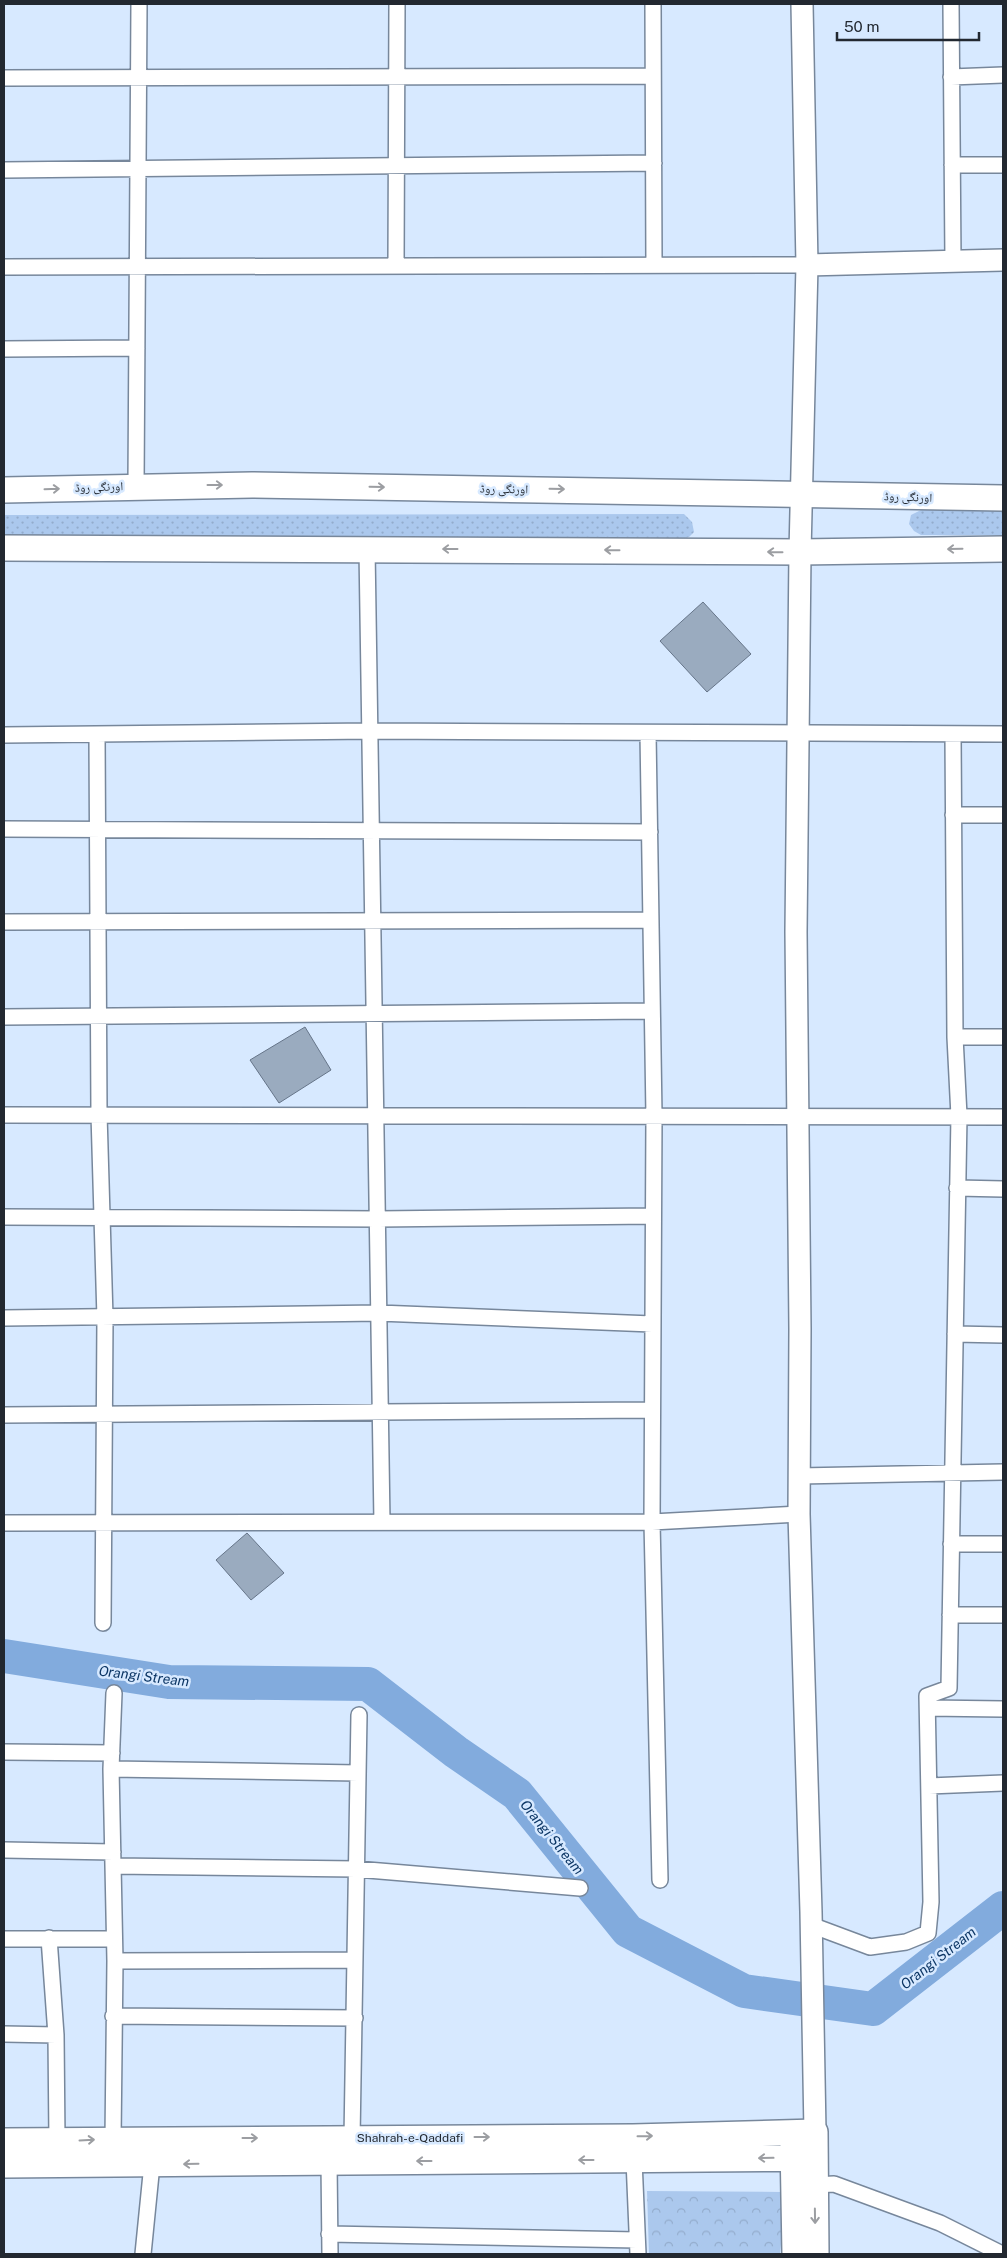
<svg xmlns="http://www.w3.org/2000/svg" width="1007" height="2258" viewBox="0 0 1007 2258" font-family="'Public Sans','Noto Naskh Arabic',sans-serif">
<style>
.grass{fill:url(#grass-dots)}
.park{fill:url(#park-crowns)}
.lines{fill:none;stroke-linecap:round;stroke-linejoin:round}
.river{stroke:#82abdd;stroke-width:34}
.building{fill:#9aabbf;stroke:#667589}
.street-casing{stroke:#77879b;stroke-width:18}
.secondary-casing{stroke:#77879b;stroke-width:24}
.primary-casing{stroke:#77879b;stroke-width:28}
.street{stroke:#fff;stroke-width:15}
.secondary{stroke:#fff;stroke-width:21}
.primary{stroke:#fff;stroke-width:25}
.oneway{stroke:#9c9ea2}
.labels{text-anchor:middle;stroke-width:5;stroke-linejoin:round;paint-order:stroke}
.street-label{font-size:12px;fill:#222830;stroke:#d7e9ff}
.water-label{font-size:14px;font-style:italic;fill:#0c3665;stroke:#d7e9ff}
</style>
<defs>
<pattern id="grass-dots" width="8" height="8" patternUnits="userSpaceOnUse" patternTransform="scale(1.25)"><rect width="8" height="8" fill="#abc8ed"/><path d="M2 2h.1M6 6h.1" fill="none" stroke="#93accc" stroke-width="1.8" stroke-linecap="round"/></pattern>
<pattern id="park-crowns" width="20" height="18" patternUnits="userSpaceOnUse" patternTransform="scale(1.25)"><rect width="20" height="18" fill="#abc8ed"/><path d="M2 6a3 3 0 1 1 6 0M12 15a3 3 0 1 1 6 0" fill="none" stroke="#93accc"/></pattern>
</defs>
<rect width="100%" height="100%" fill="#d7e9ff"/>
<path class="grass" d="M921 510H1003V535H921L914 531 909 524 911 515Z
M684 514 692 522 694 532 689 537 679 540H4V515Z"/>
<path class="park" d="M647 2191 783 2192 784 2215 780 2254H649Z"/>
<g class="lines">
<path class="river" d="M4 1656 169 1682 368 1684 456 1752 517 1794 628 1931 744 1991 873 2009 1003 1908"/>
</g>
<path class="building" d="M703 602 751 654 707 692 660 641Z
M305 1027 331 1070 279 1103 250 1060Z
M247 1533 284 1573 251 1600 216 1560Z"/>
<g class="lines">
<g class="street-casing">
<path id="street" d="M653 4 654 265
M951 4 953 261
M951 77 1003 75
M4 78 653 76
M952 165H1003
M4 170 654 163
M396 266 397 4
M4 267 807 265
M4 349 137 348
M136 486 139 4
M367 549 382 1522
M648 733 654 1116 652 1522 660 1880
M4 735 371 731 1003 734
M97 735 99 1114 105 1318 103 1623
M953 815H1003
M4 829 650 832
M4 922 651 920
M4 1017 652 1011
M955 1037H1003
M4 1115 1003 1117
M957 1188 1003 1189
M4 1217 378 1219 653 1216
M4 1318 379 1313 652 1324
M955 1334 1003 1335
M4 1415 652 1410
M799 1476 1003 1472
M4 1523 652 1522 799 1514
M951 1544H1003
M950 1615H1003
M928 1708 1003 1709
M4 1752 112 1753
M111 1769 358 1773
M929 1786 1003 1783
M4 1850 113 1852
M114 1866 356 1869 580 1888
M811 1925 870 1947 906 1942 928 1933 931 1902 927 1696 949 1688 959 1116 955 1037 953 734
M49 1938 56 2035 57 2141
M4 1939H114
M115 1961 355 1960
M113 2016 355 2018
M4 2034 56 2035
M352 2138 359 1715
M113 2139 115 1961 111 1769 114 1693
M634 2160 638 2254
M329 2162 330 2254
M815 2185 834 2184 940 2223 1002 2254
M329 2234 637 2240
M143 2254 152 2164"/>
</g>
<g class="secondary-casing">
<path id="secondary" d="M802 4 807 265 800 552 796 932 800 1329 799 1514 811 1912 815 2132
M807 265 1003 260"/>
</g>
<g class="primary-casing">
<path id="primary" d="M4 490 252 485 1003 498
M4 548 800 552 1003 549
M4 2141 633 2137 815 2132 816 2254
M793 2142 795 2254
M4 2165 815 2158"/>
</g>
<use href="#street" class="street"/>
<use href="#secondary" class="secondary"/>
<use href="#primary" class="primary"/>
</g>
<defs><path id="oneway-shaft" d="M-6 0H5M1.5-3L5.5 0L1.5 3" fill="none" stroke-width="1.6" stroke-linecap="round" stroke-linejoin="round" transform="scale(1.25)"/></defs>
<g class="oneway">
<use href="#oneway-shaft" transform="translate(215 485)"/>
<use href="#oneway-shaft" transform="translate(377 487) rotate(1)"/>
<use href="#oneway-shaft" transform="translate(52 489) rotate(-2)"/>
<use href="#oneway-shaft" transform="translate(557 489) rotate(1)"/>
<use href="#oneway-shaft" transform="translate(450 549) rotate(-180)"/>
<use href="#oneway-shaft" transform="translate(955 549) rotate(179)"/>
<use href="#oneway-shaft" transform="translate(612 550) rotate(-179)"/>
<use href="#oneway-shaft" transform="translate(775 552) rotate(-179)"/>
<use href="#oneway-shaft" transform="translate(645 2136) rotate(-1)"/>
<use href="#oneway-shaft" transform="translate(482 2137)"/>
<use href="#oneway-shaft" transform="translate(250 2138)"/>
<use href="#oneway-shaft" transform="translate(87 2140) rotate(-3)"/>
<use href="#oneway-shaft" transform="translate(766 2158) rotate(179)"/>
<use href="#oneway-shaft" transform="translate(586 2160) rotate(180)"/>
<use href="#oneway-shaft" transform="translate(424 2161) rotate(180)"/>
<use href="#oneway-shaft" transform="translate(191 2164) rotate(179)"/>
<use href="#oneway-shaft" transform="translate(815 2216) rotate(89)"/>
</g>
<g class="labels">
<g class="street-label">
<text transform="translate(99 487) rotate(-2)" y="4">اورنگی روڈ</text>
<text transform="translate(504 489) rotate(1)" y="4">اورنگی روڈ</text>
<text transform="translate(908 497) rotate(2)" y="4">اورنگی روڈ</text>
<text x="410" y="2142">Shahrah-e-Qaddafi</text>
</g>
<g class="water-label">
<text transform="translate(144 1676) rotate(7)" y="5">Orangi Stream</text>
<text transform="translate(552 1837) rotate(51)" y="5">Orangi Stream</text>
<text transform="translate(938 1958) rotate(-38)" y="5">Orangi Stream</text>
</g>
</g>
<rect width="1007" height="2258" fill="none" stroke="#222830" stroke-width="10"/>
<path d="M837 32v8h142v-8" fill="none" stroke="#222830" stroke-width="2.5"/>
<text x="844" y="32" font-size="15" fill="#222830" stroke="#d7e9ff" stroke-width="4" paint-order="stroke">50 m</text>
</svg>
